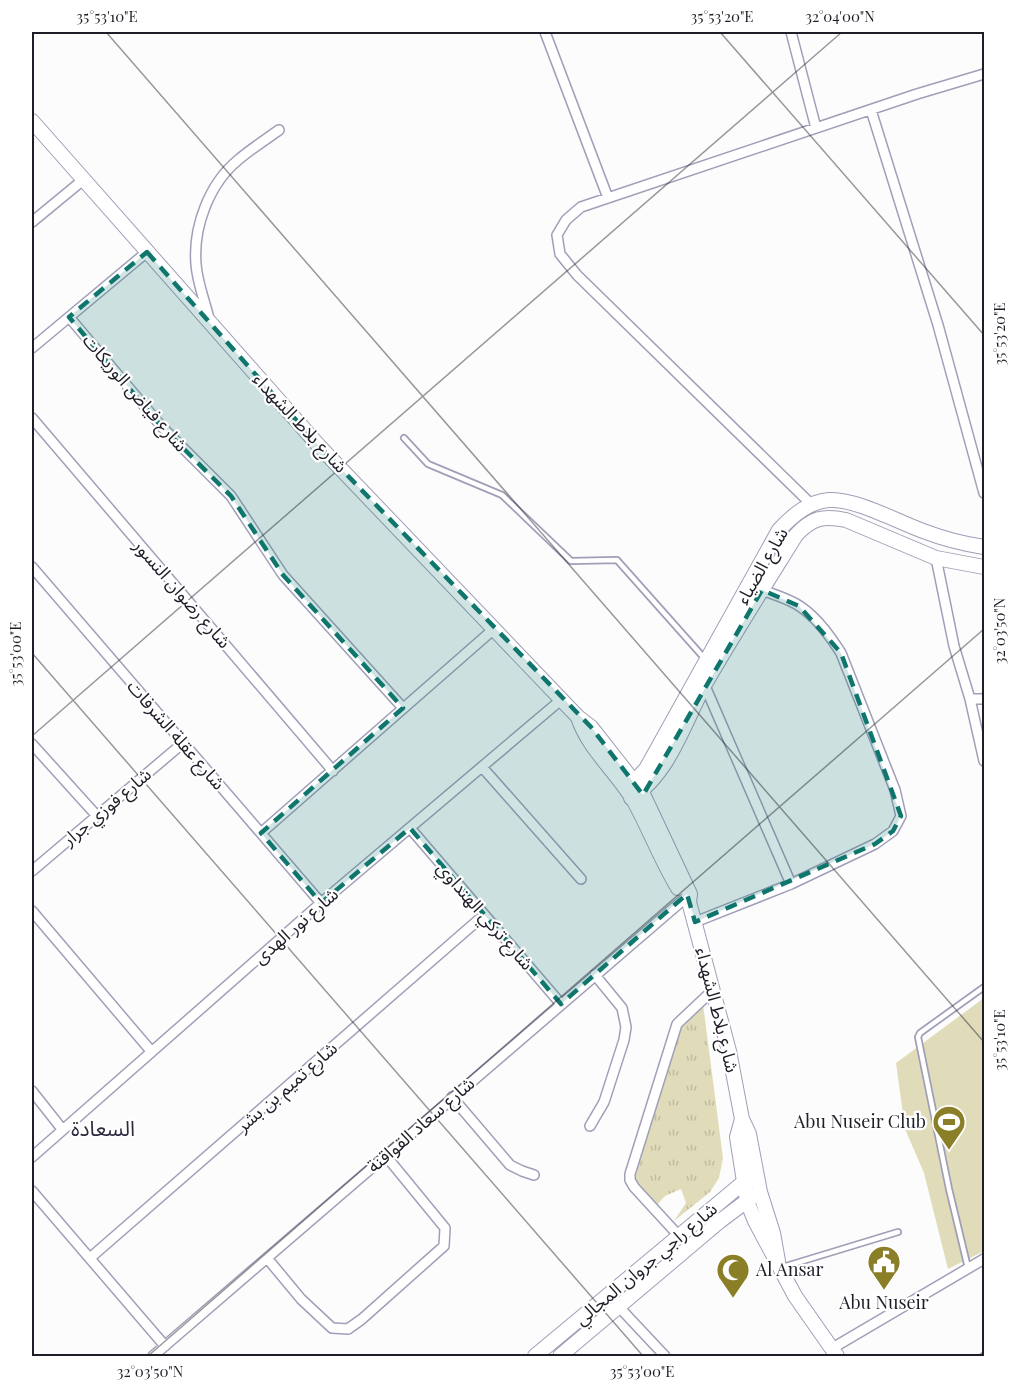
<svg xmlns="http://www.w3.org/2000/svg" width="1016" height="1388" viewBox="0 0 1016 1388" font-family="'Playfair Display','Noto Sans Arabic',serif">
<style>
.grass{fill:#e0dcba}
.park{fill:url(#park-tufts)}
.lines{fill:none;stroke-linecap:round;stroke-linejoin:round}
.lane-casing{stroke:#a19fb8;stroke-width:8}
.street-casing{stroke:#a19fb8;stroke-width:12}
.secondary-casing{stroke:#a19fb8;stroke-width:16}
.lane{stroke:#fff;stroke-width:4.5}
.street{stroke:#fff;stroke-width:9}
.secondary{stroke:#fff;stroke-width:14}
.marked{fill:#0f766e;fill-opacity:0.2;stroke:#0f766e;stroke-width:4.5;stroke-dasharray:12 8;stroke-linejoin:round}
.ticks{fill:none;stroke:#1f1e28;stroke-width:1.5;stroke-opacity:0.45}
.labels{text-anchor:middle;stroke-width:4.5;stroke-linejoin:round;paint-order:stroke}
.street-label{font-size:18px;fill:#1f1e28;stroke:#fff}
.poi-label{font-size:18px;fill:#1f1e28;stroke:#fff;text-anchor:end}
.quarter-label{font-size:21px;fill:#2d2b3f;stroke:#fff}
.neatline{fill:none;stroke:#1f1e28;stroke-width:2}
.ticks-label{font-size:15px;text-anchor:middle;fill:#1f1e28}
</style>
<defs>
<pattern id="park-tufts" width="24" height="20" patternUnits="userSpaceOnUse" patternTransform="scale(1.5)"><rect width="24" height="20" fill="#e0dcba"/><path d="M3 7l-1-3M5 7V3M7 7l1-3M15 17l-1-3M17 17v-4M19 17l1-3" fill="none" stroke="#c0bca0"/></pattern>
</defs>
<rect width="100%" height="100%" fill="#fcfcfc"/>
<path class="grass" d="M984 998V1251L948 1269 924 1173 905 1129 896 1063Z"/>
<path class="park" d="M703 1004 723 1158 719 1178 710 1192 674 1221 686 1203 681 1189 665 1196 656 1206 634 1181 679 1023Z"/>
<g class="lines">
<g class="lane-casing">
<path id="lane" d="M404 438 428 464 502 495 571 561 617 560 705 659
M783 1267 898 1232
M968 1268 949 1189 918 1037 920 1033 984 987"/>
</g>
<g class="street-casing">
<path id="street" d="M545 32 608 198
M791 32 816 128
M871 110 938 325 984 493
M32 222 83 180
M69 317 162 427 231 496 283 575 403 708
M209 319C205 301 197 282 196 264 193 227 209 184 238 160 251 149 265 140 279 130
M32 348 147 252
M32 418 333 771
M811 504 577 275 560 254 557 235 566 220 581 207 917 94 984 74
M936 558 954 646 970 699 984 761
M32 567 321 903
M705 686 791 884
M970 699H984
M32 744 97 816
M482 767 581 879
M410 828 561 1004
M261 833 495 628
M32 871 183 743
M32 911 151 1051
M695 922 791 884 875 844 893 831 901 816 895 790 841 653C830 636 818 619 801 607 790 599 775 595 762 590
M32 1091 62 1129
M452 1097 510 1165 522 1171 534 1175
M590 1126 604 1102 624 1040 626 1027 622 1008 595 975
M32 1157 321 903 562 699
M32 1191 165 1346
M679 1236 634 1187 630 1180V1174L677 1024 713 990
M90 1258 484 915
M267 1258 301 1299 332 1328 348 1329 362 1319 444 1246 445 1228 386 1156
M619 1307 665 1356
M831 1349 984 1259
M153 1356 690 894"/>
</g>
<g class="secondary-casing">
<path id="secondary" d="M32 121 319 446 578 717 591 727 642 792 690 894 689 902 729 1051 742 1119 749 1134 760 1192 773 1233 778 1261
M578 717C588 749 617 772 634 801 650 830 661 860 678 888
M625 787 634 782 646 769 779 530C793 515 808 502 829 500 855 498 900 523 926 532 944 539 965 544 984 547
M631 798C669 775 685 721 705 684 734 634 765 585 796 535 812 518 823 515 846 520L936 558 984 567
M742 1119 737 1137 747 1201 755 1221 795 1296 837 1356
M535 1356 756 1172
M560 1356 720 1221 752 1197"/>
</g>
<use href="#lane" class="lane"/>
<use href="#street" class="street"/>
<use href="#secondary" class="secondary"/>
</g>
<path class="marked" d="M147 252 319 446 591 727 643 795 762 590 799 606 841 653 901 816 893 831 875 844 695 922 687 894 561 1004 410 828 321 903 261 833 403 708 283 575 231 496 162 427 69 317Z"/>
<path class="ticks" d="M106 32 984 1042M720 32 984 335M32 653 643 1356M32 736 842 32M148 1356 984 629M978 1356 984 1351"/>
<defs>
<g id="stadium-pin" transform="scale(1.725)"><path d="M0 17L-7.5 6A9.5 9.5 0 1 1 7.5 6Z" fill="#8a7f26" stroke="#fff"/><path d="M0-5a6.5 5 0 1 0 0 10a6.5 5 0 1 0 0-10ZM-3.5-1.8h7v3.6h-7Z" fill="#fff"/></g>
<g id="civic-pin" transform="scale(1.725)"><path d="M0 17L-7.5 6A9.5 9.5 0 1 1 7.5 6Z" fill="#8a7f26" stroke="#fff"/><path d="M-.6-6.5H3V-4.5H.6V-3L4-1V1h2V6H-6V1h2V-1L-.6-3ZM-1.2 2.5V6h2.4V2.5Z" fill="#fff"/></g>
<g id="mosque-pin" transform="scale(1.725)"><path d="M0 17L-7.5 6A9.5 9.5 0 1 1 7.5 6Z" fill="#8a7f26" stroke="#fff"/><path d="M3.5-4.9A6 6 0 1 0 3.5 4.9A5 5 0 1 1 3.5-4.9Z" fill="#fff"/></g>
</defs>
<g fill-rule="evenodd">
<use href="#stadium-pin" x="949" y="1122"/>
<use href="#civic-pin" x="884" y="1262"/>
<use href="#mosque-pin" x="733" y="1270"/>
</g>
<g class="labels">
<g class="street-label">
<text transform="translate(135 393) rotate(49)" y="6">شارع فياض الوريكات</text>
<text transform="translate(300 423) rotate(47)" y="6">شارع بلاط الشهداء</text>
<text transform="translate(762 566) rotate(-60)" y="6">شارع الضياء</text>
<text transform="translate(182 594) rotate(49)" y="6">شارع رضوان النسور</text>
<text transform="translate(176 735) rotate(49)" y="6">شارع عقلة الشرفات</text>
<text transform="translate(107 807) rotate(-40)" y="6">شارع فوزي جرار</text>
<text transform="translate(485 916) rotate(49)" y="6">شارع تركي الهنداوي</text>
<text transform="translate(296 926) rotate(-41)" y="6">شارع نور الهدى</text>
<text transform="translate(717 1010) rotate(76)" y="6">شارع بلاط الشهداء</text>
<text transform="translate(287 1087) rotate(-41)" y="6">شارع تميم بن بشر</text>
<text transform="translate(421 1125) rotate(-41)" y="6">شارع سعاد القواقنة</text>
<text transform="translate(646 1264) rotate(-40)" y="6">شارع راجي جروان المجالي</text>
</g>
<g class="poi-label">
<text x="926" y="1128">Abu Nuseir Club</text>
<text x="756" y="1276" text-anchor="start">Al Ansar</text>
<text x="884" y="1309" text-anchor="middle">Abu Nuseir</text>
</g>
<g class="quarter-label">
<text x="103" y="1136">السعادة</text>
</g>
</g>
<rect width="1016" height="1388" fill="none" stroke="#ffffff" stroke-width="66"/>
<rect x="33" y="33" width="950" height="1322" class="neatline"/>
<g class="ticks-label">
<text x="107" y="22">35°53'10"E</text>
<text x="722" y="22">35°53'20"E</text>
<text x="840" y="22">32°04'00"N</text>
<text transform="translate(1000 334) rotate(-90)" y="5">35°53'20"E</text>
<text transform="translate(1000 631) rotate(-90)" y="5">32°03'50"N</text>
<text transform="translate(16 654) rotate(-90)" y="5">35°53'00"E</text>
<text transform="translate(1000 1040) rotate(-90)" y="5">35°53'10"E</text>
<text x="150" y="1377">32°03'50"N</text>
<text x="642" y="1377">35°53'00"E</text>
</g>
</svg>
